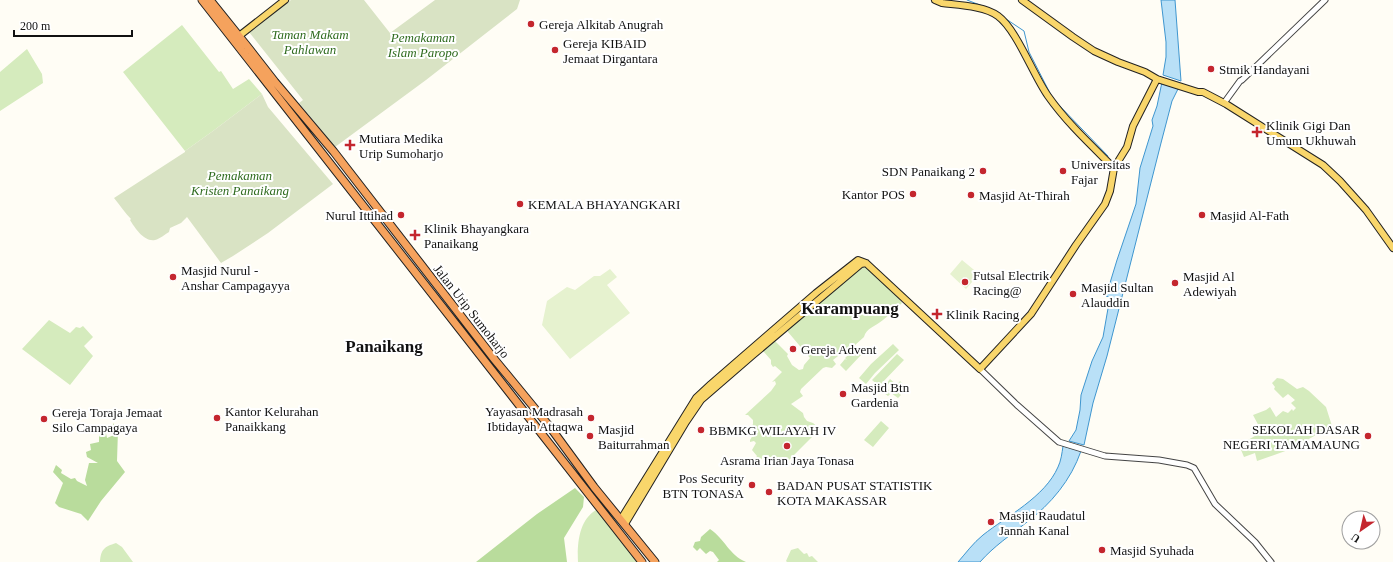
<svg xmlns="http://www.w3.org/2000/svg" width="1393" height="562" viewBox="0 0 1393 562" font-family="'Times New Roman',serif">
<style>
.green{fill:#d5ebbd}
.forest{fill:#b9dc9c}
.cemetery{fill:#d9e3c4}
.pitch{fill:#e6f2cf}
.water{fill:#b9e0f7;stroke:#3f96cf}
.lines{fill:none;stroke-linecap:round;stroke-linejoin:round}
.stream{stroke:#3f96cf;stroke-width:1}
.minor-casing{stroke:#444;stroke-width:7}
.major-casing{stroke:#222;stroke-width:8}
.highway-casing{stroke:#222;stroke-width:9}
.minor{stroke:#fff;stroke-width:5}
.major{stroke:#f9d66b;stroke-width:6}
.highway{stroke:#f5a25d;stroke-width:7}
.poi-dot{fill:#c4262e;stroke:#fff;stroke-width:1.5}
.labels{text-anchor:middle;stroke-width:4;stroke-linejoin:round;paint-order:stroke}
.poi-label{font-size:13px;fill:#111;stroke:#fff;text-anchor:start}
.park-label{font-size:13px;font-style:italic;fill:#2f6b1f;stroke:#fff}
.street-label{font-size:13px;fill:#111;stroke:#fff}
.district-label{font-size:17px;font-weight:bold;fill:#111;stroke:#fff}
</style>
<rect width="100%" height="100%" fill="#fffdf5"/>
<path class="green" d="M182 25 219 72 221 71 233 89 249 79 262 94 213 131 185 151 123 72Z
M27 49 42 74 43 83 0 111V72Z
M864 265 895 293 902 303C896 309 889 315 883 320 876 326 866 328 864 337L854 346 843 352 833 360 836 364 832 368 826 367 823 368 801 389 800 392 803 396 791 404 803 413 804 417 807 421 813 423 819 428 816 433 784 465 773 456 767 459 763 457 759 462 757 463 754 461 757 456 752 450 756 443 754 441 750 442V440L753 435 754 431 751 428 753 424V420L748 415H745L771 391 776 384 775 381 772 382 782 372 775 366 773 367 771 364V360L763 351 775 341 788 354 787 356 792 365 799 370 803 369 804 365 810 358 788 332V329Z
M49 320 70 333 76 327 80 328 83 326 93 337 84 346 93 356 70 385 22 349Z
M893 344 899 350 875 373 866 384 859 378 871 364Z
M855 349 861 355 846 371 840 365 845 359 847 360 845 358Z
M897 354 904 360 879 386 872 380Z
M1277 378 1283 379 1297 389 1303 387 1309 391 1326 407 1332 426 1291 449 1257 461 1255 453 1244 457 1239 445 1262 432 1253 415 1266 410 1270 407 1276 417 1283 411 1288 413 1292 409 1293 411 1296 408 1291 403 1295 400 1288 394 1283 398 1274 389 1275 387 1272 383Z
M890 379 897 385 900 381 907 388 904 391 897 385 894 389 901 395 898 398 891 393 888 396 880 390 884 386 891 392 894 389 887 383Z
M881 421 889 428 873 447 864 440Z
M596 510 637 562H578C577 544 579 520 596 510Z
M116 543 122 547 133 562H100C101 549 104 547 116 543Z
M798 548 804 554 807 553 809 557 812 556 818 562H787L786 561 791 550Z"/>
<path class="forest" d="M113 423 118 430 117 461 125 472 101 501 88 521 81 514 59 507 55 503 63 483 53 472 56 465 62 470 61 473 71 479 75 478 77 481 87 486 85 480 89 463H98L87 457 86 452 91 450 90 444 99 442V434L105 429 107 438 114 435Z
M575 488 584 497 583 507 564 538 567 562H476L537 514Z
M710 529C725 539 729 555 746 562H717L719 560 713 552 710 551 706 554 700 548 697 551 693 547 695 542 700 541 701 537Z"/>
<path class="cemetery" d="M291 0H364L390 33 435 0H520L517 9 426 80 335 147 299 103 303 100 249 32Z
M262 94 268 107 333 184 268 233 233 256 221 263 187 217 181 223 170 228 169 232C165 234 160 239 155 240 144 242 135 228 130 220L131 219C125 213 120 205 114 198L185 152V151L213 131Z"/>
<path class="pitch" d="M962 260 979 274 966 289 950 274Z
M610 269 617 277 607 285 630 313 570 359 542 325 547 301 567 287 575 290 594 276H600Z"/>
<path class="water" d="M1161 0H1175L1181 81 1163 75 1166 57V42Z
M1162 82 1179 87 1172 101 1161 143 1107 356 1093 403 1084 445 1069 441 1076 430 1080 410 1081 395 1092 361 1103 337 1110 297 1106 296 1117 260 1136 204 1140 168 1153 126 1152 120 1157 106Z
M1063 446 1081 451C1071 480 1051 504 1027 522 1011 535 994 546 980 562H958C966 553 973 543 983 535 1007 516 1045 497 1058 467 1061 461 1062 453 1063 446Z"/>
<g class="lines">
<path class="stream" d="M967 0 985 7
M1003 17 1024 31 1029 52 1051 95
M1055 101 1108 156"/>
<g class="minor-casing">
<path id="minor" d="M1224 103 1240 81 1242 80 1325 0
M980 369 1017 405 1059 442 1105 456 1159 460 1187 465 1194 468 1215 504 1255 542 1271 562"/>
</g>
<g class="major-casing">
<path id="major" d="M935 0 942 3C958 5 985 6 998 16 1017 30 1033 75 1048 96 1067 123 1091 145 1114 168
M1022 0 1073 37 1094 51 1118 62 1145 72 1157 79 1198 92H1203L1226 104 1323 165 1340 181 1366 210 1393 248
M239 36 285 0
M621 519 696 398 711 384 816 293 858 260 866 263 980 369 1031 314 1076 245 1105 204 1110 191 1114 168 1127 147 1133 126 1157 79
M625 524 686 422 701 400 753 355 861 264 866 263"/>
</g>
<g class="highway-casing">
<path id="highway" d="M202 0 642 562
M210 0 247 46 275 82 334 152 495 360 550 427 594 487 655 562"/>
</g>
<use href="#minor" class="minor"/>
<use href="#major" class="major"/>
<use href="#highway" class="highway"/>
</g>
<g class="poi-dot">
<circle cx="531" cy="24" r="4"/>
<circle cx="555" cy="50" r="4"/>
<circle cx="1211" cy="69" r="4"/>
<path d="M1255 126h4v4h4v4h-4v4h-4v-4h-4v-4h4z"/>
<path d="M348 139h4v4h4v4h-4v4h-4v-4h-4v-4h4z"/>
<circle cx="983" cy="171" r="4"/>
<circle cx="1063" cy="171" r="4"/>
<circle cx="913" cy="194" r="4"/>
<circle cx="971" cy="195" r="4"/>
<circle cx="520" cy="204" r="4"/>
<circle cx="401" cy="215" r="4"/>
<circle cx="1202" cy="215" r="4"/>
<path d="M413 229h4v4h4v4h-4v4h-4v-4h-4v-4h4z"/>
<circle cx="173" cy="277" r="4"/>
<circle cx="965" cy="282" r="4"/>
<circle cx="1175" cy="283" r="4"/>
<circle cx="1073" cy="294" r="4"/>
<path d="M935 308h4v4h4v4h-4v4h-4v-4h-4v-4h4z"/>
<circle cx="793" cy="349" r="4"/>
<circle cx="843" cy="394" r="4"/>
<circle cx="217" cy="418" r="4"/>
<circle cx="591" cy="418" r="4"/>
<circle cx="44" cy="419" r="4"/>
<circle cx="701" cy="430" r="4"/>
<circle cx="590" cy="436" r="4"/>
<circle cx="1368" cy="436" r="4"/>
<circle cx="787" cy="446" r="4"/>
<circle cx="752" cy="485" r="4"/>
<circle cx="769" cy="492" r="4"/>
<circle cx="991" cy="522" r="4"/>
<circle cx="1102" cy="550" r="4"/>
</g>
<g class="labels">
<g class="poi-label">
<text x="539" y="29">Gereja Alkitab Anugrah</text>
<text x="563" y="48">Gereja KIBAID<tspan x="563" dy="15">Jemaat Dirgantara</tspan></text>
<text x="1219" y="74">Stmik Handayani</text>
<text x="1266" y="130">Klinik Gigi Dan<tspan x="1266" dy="15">Umum Ukhuwah</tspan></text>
<text x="359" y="143">Mutiara Medika<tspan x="359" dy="15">Urip Sumoharjo</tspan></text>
<text x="1071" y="169">Universitas<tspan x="1071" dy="15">Fajar</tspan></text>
<text x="975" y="176" text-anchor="end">SDN Panaikang 2</text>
<text x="905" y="199" text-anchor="end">Kantor POS</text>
<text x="979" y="200">Masjid At-Thirah</text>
<text x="528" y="209">KEMALA BHAYANGKARI</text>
<text x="393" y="220" text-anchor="end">Nurul Ittihad</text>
<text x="1210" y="220">Masjid Al-Fath</text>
<text x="424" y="233">Klinik Bhayangkara<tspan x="424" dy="15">Panaikang</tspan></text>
<text x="181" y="275">Masjid Nurul -<tspan x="181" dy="15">Anshar Campagayya</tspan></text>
<text x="973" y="280">Futsal Electrik<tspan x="973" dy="15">Racing@</tspan></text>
<text x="1183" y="281">Masjid Al<tspan x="1183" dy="15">Adewiyah</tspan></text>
<text x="1081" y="292">Masjid Sultan<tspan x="1081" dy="15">Alauddin</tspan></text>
<text x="946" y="319">Klinik Racing</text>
<text x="801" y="354">Gereja Advent</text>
<text x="851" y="392">Masjid Btn<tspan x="851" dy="15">Gardenia</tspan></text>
<text x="225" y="416">Kantor Kelurahan<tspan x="225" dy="15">Panaikkang</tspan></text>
<text x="583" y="416" text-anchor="end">Yayasan Madrasah<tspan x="583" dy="15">Ibtidayah Attaqwa</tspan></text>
<text x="52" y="417">Gereja Toraja Jemaat<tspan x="52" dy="15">Silo Campagaya</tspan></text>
<text x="598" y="434">Masjid<tspan x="598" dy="15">Baiturrahman</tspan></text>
<text x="1360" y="434" text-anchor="end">SEKOLAH DASAR<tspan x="1360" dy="15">NEGERI TAMAMAUNG</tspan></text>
<text x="709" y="435">BBMKG WILAYAH IV</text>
<text x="787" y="465" text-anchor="middle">Asrama Irian Jaya Tonasa</text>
<text x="744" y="483" text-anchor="end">Pos Security<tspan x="744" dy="15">BTN TONASA</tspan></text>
<text x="777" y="490">BADAN PUSAT STATISTIK<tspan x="777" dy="15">KOTA MAKASSAR</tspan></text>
<text x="999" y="520">Masjid Raudatul<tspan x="999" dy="15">Jannah Kanal</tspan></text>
<text x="1110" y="555">Masjid Syuhada</text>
</g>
<g class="park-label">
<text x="310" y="39">Taman Makam<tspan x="310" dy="15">Pahlawan</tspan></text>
<text x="423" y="42">Pemakaman<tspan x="423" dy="15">Islam Paropo</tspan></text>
<text x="240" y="180">Pemakaman<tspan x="240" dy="15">Kristen Panaikang</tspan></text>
</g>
<g class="street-label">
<text transform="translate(472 311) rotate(52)" y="5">Jalan Urip Sumoharjo</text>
</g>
<g class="district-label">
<text x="850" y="314">Karampuang</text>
<text x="384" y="352">Panaikang</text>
</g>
</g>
<g transform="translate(1361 530) rotate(214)"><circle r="19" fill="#ffffff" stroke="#a0a0a0"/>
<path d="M0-3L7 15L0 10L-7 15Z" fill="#c4262e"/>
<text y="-6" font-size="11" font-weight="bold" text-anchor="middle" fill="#111111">U</text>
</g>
<path d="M14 30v6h118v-6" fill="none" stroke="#111111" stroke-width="2"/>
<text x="20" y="30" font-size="12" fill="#111111" stroke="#ffffff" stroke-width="3" paint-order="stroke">200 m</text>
</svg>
